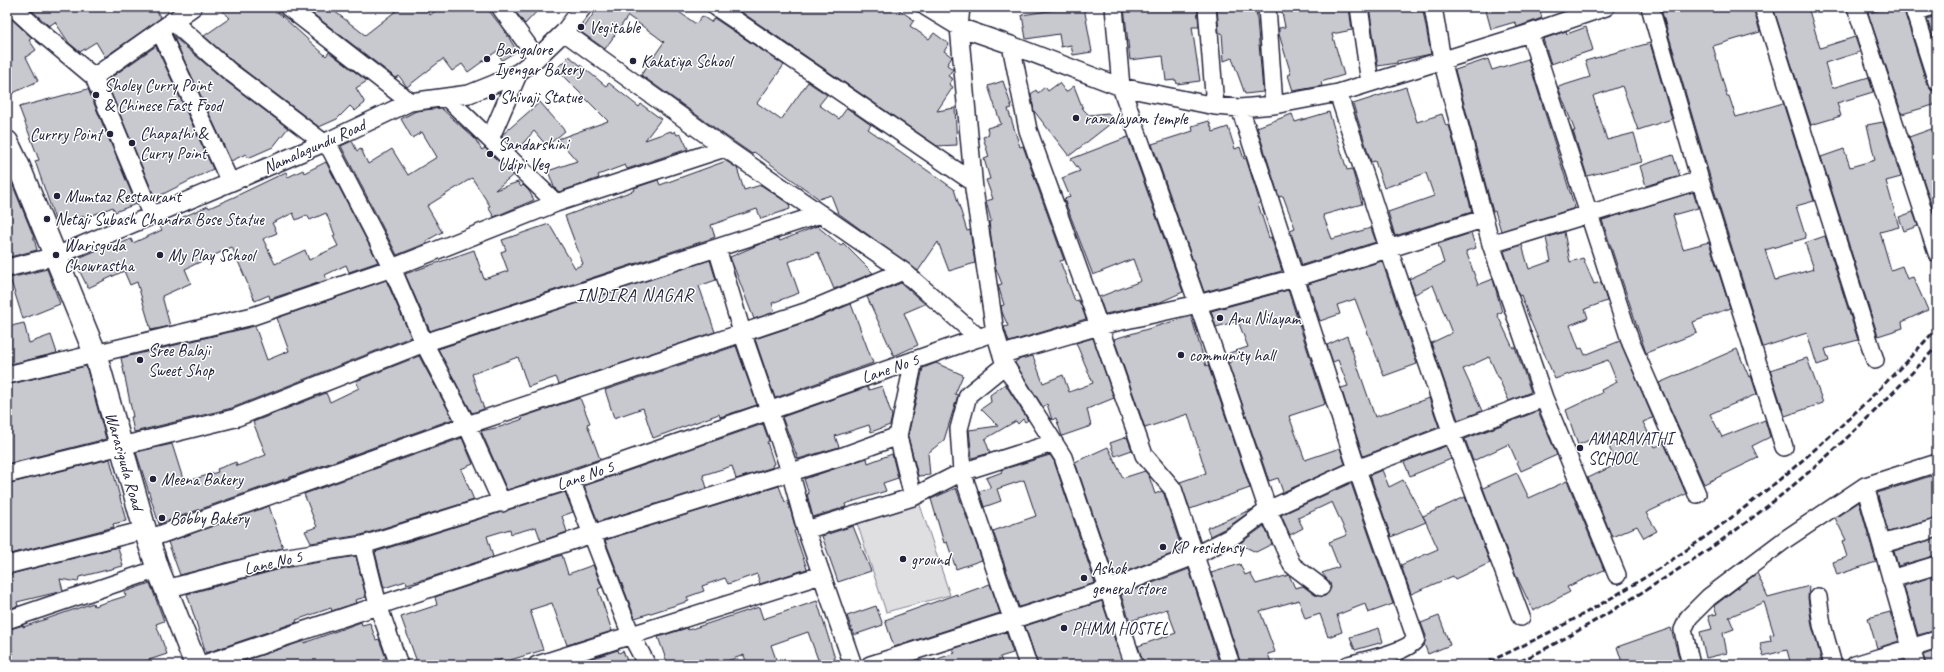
<svg xmlns="http://www.w3.org/2000/svg" width="1944" height="672" viewBox="0 0 1944 672" font-family="Caveat,sans-serif">
<style>
.green{fill:#dfdfe2;stroke:#80808e}
.building{fill:#c8c8cf;stroke:#22223b;fill-rule:evenodd}
.lines{fill:none;stroke-linecap:round;stroke-linejoin:round}
.minor-casing{stroke:#22223b;stroke-width:20}
.tertiary-casing{stroke:#22223b;stroke-width:25}
.minor{stroke:#fff;stroke-width:17}
.tertiary{stroke:#fff;stroke-width:22}
.rail{stroke:#22223b;stroke-width:3;stroke-dasharray:6 3;stroke-linecap:butt}
.poi-dot{fill:#22223b;stroke:#fff;stroke-width:1.5}
.labels{text-anchor:middle;stroke-width:3;stroke-linejoin:round;paint-order:stroke}
.poi-label{font-size:17px;fill:#22223b;stroke:#fff;text-anchor:start}
.street-label{font-size:17px;fill:#22223b;stroke:#fff}
.neighbourhood-label{font-size:18px;letter-spacing:1px;fill:#22223b;stroke:#fff}
</style>
<rect width="100%" height="100%" fill="#fff"/>
<filter id="ink" filterUnits="userSpaceOnUse"><feTurbulence type="fractalNoise" baseFrequency=".025" numOctaves="2"/><feDisplacementMap in="SourceGraphic" scale="8" xChannelSelector="R" yChannelSelector="G"/><feConvolveMatrix kernelMatrix="1 2 1 2 8 2 1 2 1" color-interpolation-filters="sRGB"/></filter>
<g filter="url(#ink)">
<path class="green" d="M919 502 950 595 886 612 857 523Z"/>
<path class="building" d="M28 7H154L161 18 105 57 96 42 80 52 69 43 55 22 49 26Z
M218 7H272L326 56 329 52 367 81 356 88 365 103 355 111 350 106 337 119 319 127 235 63 204 36 230 18Z
M304 7H329L365 35 401 7H424L430 15 441 7H486L504 30 517 51 502 60 497 51 468 72 462 64 452 71 443 59 407 87 399 76 396 78Z
M512 7H541L525 24Z
M598 7H672L696 24 702 16 711 22 714 18 784 65 757 103 781 120 808 82 827 95 819 105 839 119 847 108 871 125 868 129 954 189 967 231 970 230 975 263 949 271 938 242 918 271 838 213 831 195 819 199 754 152 752 154 726 136 641 75 664 42 655 35 628 16 605 49 581 32Z
M734 7H895L914 20 910 26 929 39 934 33 949 44 944 51 952 57 947 65 953 69 948 76 953 79 949 84 953 87 937 111 955 108 957 145 937 146Z
M1060 7H1084L1092 52 1073 55 1071 45 1061 47 1059 34 1026 39 1022 15 1061 9Z
M1124 7H1197L1199 27H1192L1200 81 1177 84 1176 80 1166 81 1163 56 1130 60Z
M1217 7H1256L1263 92 1245 94 1232 58 1224 61 1222 33H1219Z
M1281 7H1349L1352 30 1332 34 1344 75 1321 82 1322 86 1293 91 1288 75 1291 74 1279 34V28L1285 27Z
M1369 7H1410L1411 12 1423 11 1431 54 1397 61V63L1378 66Z
M1485 7H1539L1542 18 1517 27 1515 22 1491 29Z
M1668 7H1753L1760 32 1713 46 1727 96H1729L1736 117 1783 103 1814 201 1796 206 1806 238 1765 250 1775 280 1814 269 1805 243 1825 236 1858 340 1825 349 1829 361 1817 365 1807 333 1763 347 1710 177 1661 9Z
M1773 7H1808L1820 48 1855 37 1860 52 1825 63 1832 88 1869 77 1873 92 1837 103 1841 116 1811 125Z
M1892 7H1903L1927 85 1931 90 1937 92V104L1902 114 1868 13Z
M7 15 32 38 29 40 36 50 26 57 38 81 7 96Z
M1937 16V37L1933 38 1927 19Z
M1586 27 1593 50 1551 64 1543 39 1566 31 1567 34Z
M173 36 223 79 288 128 273 147 248 158 246 154 231 161Z
M1650 43 1672 119 1638 130 1622 86 1593 96 1607 140 1634 133 1642 162 1587 176 1573 131H1575L1558 87 1590 77 1585 61Z
M156 46 213 169 155 198 106 81Z
M569 56 606 86 609 83 639 107 641 104 661 119 645 140 671 131 672 133 675 131 677 135 681 134 688 149 627 169 625 165 598 175 599 178 559 192 554 187 548 171 577 161 558 139 608 121 556 69Z
M1488 59 1492 70 1528 59 1575 208 1501 231 1495 211 1493 212 1455 70Z
M1003 81 1012 108 1008 109 1020 147 1023 146 1064 260 1060 261 1075 301 1078 300 1081 305 1086 319 1009 342 1004 327 1008 326 1002 312 1001 306 1004 305 998 285 1002 284 995 266 989 222 991 221 986 201 993 199 986 180 990 179 984 159 989 157 983 137 989 135 987 128 1001 124 988 86Z
M1059 83 1066 92 1074 86 1083 109 1089 115 1108 113 1114 121 1069 156 1034 111 1031 94 1036 90 1038 93 1045 87 1048 91Z
M1406 87 1417 122 1442 114 1446 126 1449 125 1472 212 1395 236 1388 212 1434 196 1426 173 1384 188 1375 161 1371 162 1353 104Z
M88 89 136 204 115 212 113 207 85 218 84 216 57 225 35 161 39 160 19 107Z
M540 102 565 131 547 146 534 131 516 151 502 137V135Z
M441 108 475 139 482 150 485 148 513 175 495 190 518 182 521 187 523 185 529 191 534 200 494 217 488 207 490 206 472 178 427 206 442 232 426 241 427 243 397 255 341 146 352 141 357 151 361 149 368 164 392 149 408 175 437 157 422 132 412 138 401 119 416 111Z
M1329 112 1347 170 1352 169 1362 204 1323 215 1332 239 1371 228 1376 242 1302 265 1290 230 1295 228 1283 196 1279 197 1257 127 1292 114 1295 122Z
M1209 121 1213 132 1228 127 1235 149 1240 147 1244 159 1246 158 1260 203 1258 204 1269 238 1271 237 1282 271 1204 292 1152 144 1193 131 1192 126Z
M1883 122 1901 177 1886 181 1899 227 1880 232 1891 270 1902 266 1907 279 1913 277 1928 310 1902 322 1903 328 1878 336 1821 157 1844 149 1850 167 1875 160 1867 125Z
M1937 127V221L1909 137Z
M1128 137 1183 292 1158 303 1105 314 1099 297 1141 281 1133 259 1093 275 1064 199 1070 197 1062 178 1080 171 1071 159Z
M1673 155 1680 176 1646 186 1640 166Z
M726 161 737 168 744 190 761 185 789 204 790 209 761 219 757 209 711 225 715 237 707 240 430 331 405 274 474 250 484 279 508 271 501 252 506 250 502 240 549 224 575 268 583 264 565 216 635 190 634 188 658 180 660 185Z
M326 162 378 262 349 272 346 265 325 275 327 280 270 299 269 295 255 301 232 247 185 269 191 283 162 296 170 326 151 330 137 282 130 285 124 271 88 288 74 260 102 248 104 251 131 239 133 243 162 230 160 227 208 206 209 208 234 197 286 172 288 177 303 170 304 173ZM293 213 296 220 307 215 310 220 326 213 335 235 333 236 338 246 309 260 305 250 275 264 263 239 277 233 272 223Z
M7 171 33 235 37 250 10 257 7 245Z
M1693 192 1698 208 1673 215 1683 249 1709 242 1730 308 1693 322 1697 333 1646 353 1602 220Z
M1913 212 1918 226 1904 231 1899 217Z
M817 226 841 246 843 243 873 273 834 289 818 252 788 262 799 293 772 303 775 312 754 319 730 257 760 244 778 238 780 241Z
M1564 232 1570 262 1583 258 1594 284 1601 282 1607 301 1585 309 1588 318 1570 325 1579 349 1582 348 1585 355 1620 341 1653 418 1643 422 1655 447 1664 443 1686 494 1646 513 1657 531 1644 538 1637 526 1612 537 1588 478 1617 464 1603 434 1578 445 1566 410 1602 393 1601 390 1617 382 1608 360 1555 379 1528 315 1521 295 1519 296 1504 251 1522 245 1529 269 1551 261 1546 238Z
M1471 233 1476 248 1466 251 1478 285 1493 279 1502 312 1497 314 1513 348 1515 347 1531 392 1509 401 1489 357 1463 369 1482 411 1458 420 1431 343 1452 333 1433 285 1415 294 1409 279 1444 263 1438 244Z
M710 260 716 280 699 286 715 332 559 384 556 377 528 387 518 357 472 374 484 409 472 413 438 349Z
M1382 261 1417 364 1384 376 1355 299 1337 305 1340 314 1320 321 1308 284Z
M47 269 60 304 23 319 10 278Z
M386 280 411 337 232 408 134 432 131 417H133L121 358 255 326 267 360 289 351 277 318Z
M901 283 925 304 904 313 918 345 894 356 867 297Z
M1288 290 1325 404 1289 416 1305 460 1340 448 1345 464 1283 492 1278 478 1269 481 1228 363 1232 362 1229 353 1248 347 1238 321 1216 327 1211 311Z
M851 304 873 363 775 398 755 339 812 320Z
M1191 316 1206 366 1208 365 1250 488 1190 509 1180 482 1206 473 1188 414 1145 428 1114 339Z
M24 323 29 343 51 335 57 353 7 365V327Z
M1347 336 1375 417 1429 398 1439 427 1363 456 1341 388 1348 386 1338 360 1333 362 1327 345Z
M1093 338 1114 398 1087 409 1091 426 1062 436 1056 418 1052 420 1047 404 1043 407 1015 363 1017 360 1033 356 1043 383 1063 375 1069 392 1093 383 1076 343Z
M736 346 757 405 720 417 719 414 653 438 643 408 614 418 605 390Z
M1737 349 1749 377 1751 376 1757 394 1710 414 1722 437 1765 420 1770 437 1752 446 1758 458 1704 484 1659 383Z
M419 356 453 419 159 524 136 452 172 444 184 482 218 472 217 469 236 462 237 466 266 455 253 422 326 393 330 402 359 388 356 381Z
M1807 358 1823 403 1785 416 1770 370Z
M936 363 963 375 955 394 958 395 944 440 928 453 930 475 918 476 908 436 923 368Z
M86 366 106 439 7 464V385Z
M1005 384 1028 420 1025 422 1023 419 1018 424 1016 421 985 439 990 453 972 458 969 430 998 426 981 409 991 402 990 395Z
M882 386 892 416 890 425 871 432 869 425 835 436 839 447 798 459 782 417 867 387 869 390Z
M580 398 590 423 587 424 600 459 507 490 481 431 500 427 523 419 522 417Z
M1538 411 1557 455 1521 471 1509 444 1473 461 1465 439Z
M763 424 769 441 767 442 774 464 772 465 773 467 736 479 732 466 703 475 707 488 598 522 584 486Z
M1127 437 1132 450 1115 456 1110 443Z
M462 438 473 464 461 469 474 500 361 535 311 543 305 531 317 527 304 494Z
M1446 446 1451 459 1410 476 1404 462Z
M1108 447 1123 478 1145 471 1149 476 1155 494 1162 491 1164 494 1182 550 1114 576 1075 462Z
M892 454 898 478 883 483 886 491 845 504 846 507 813 517 807 494H809L804 479 867 458 868 463Z
M1050 455 1054 461 1095 583 1019 607 993 531 1036 516 1024 480 997 489 1001 501 984 507 979 491 991 488 986 478 1002 472 1001 470Z
M110 459 126 521 113 524 114 527 7 555V484Z
M1382 470 1389 487 1403 480 1426 522 1391 537 1370 475Z
M1517 473 1529 498 1567 481 1604 570 1567 587 1570 592 1533 611 1516 575 1483 488Z
M1937 474V518L1888 532 1877 493Z
M1351 483 1393 604 1368 613 1365 604 1337 615 1342 632 1328 637 1320 614 1305 619 1299 600 1260 611 1275 652 1268 654 1272 665H1249L1247 661 1241 664 1211 573 1240 564 1245 575 1250 573 1256 584 1289 575 1295 588 1303 586 1315 595 1325 596 1331 588 1330 583 1322 573 1339 567 1329 542 1347 535 1332 502 1298 518 1303 528 1290 535 1281 515Z
M779 486 785 502 788 501 796 530 794 531 807 569 760 584 757 574 728 584 725 578 702 586 704 591 687 597 689 601 635 618 605 540Z
M956 488 982 560 956 569 947 542 944 543 931 499Z
M565 492 573 512 562 516 567 532 541 541 536 527 511 534 510 529 487 536 493 557 428 578 407 584 406 581 384 588 375 552Z
M1465 497 1490 563 1455 579 1453 576 1411 594 1401 565 1438 549 1423 516Z
M1859 502 1876 562 1837 575 1833 562 1847 557 1842 541 1846 540 1835 518Z
M269 506 283 548 180 575 168 542Z
M1255 508 1228 527 1210 536 1207 528Z
M853 526 871 571 838 582 822 536Z
M1264 526 1272 544 1256 552 1239 544Z
M1937 538V555L1898 566 1894 551Z
M118 547 123 566 79 577 78 582 60 579 63 591 17 602 18 606 7 609V575Z
M562 555 568 574 593 565 602 587 598 589 612 631 567 645 552 603 530 610 543 650 504 662 503 659 484 665H418L401 617 437 605 435 597Z
M356 556 366 597 355 600 356 603 332 611 331 608 296 620 297 622 206 653 187 594 284 568Z
M1189 569 1220 665H1144L1138 646 1176 633 1167 609 1130 621 1121 595Z
M1757 573 1768 597 1809 586 1808 598 1812 626 1823 665H1791L1787 650 1763 656 1760 643 1771 641 1770 635 1774 634 1764 602 1729 617 1734 629 1723 633 1727 653 1706 658 1700 632 1712 629 1708 616 1717 614 1714 606Z
M1937 575V630L1918 635 1904 586Z
M150 583 164 621 156 624 167 654 143 662 144 665H7V630L23 625V627L93 603 94 606 126 596 124 592Z
M990 584 1000 613 894 647 885 620 957 594V596Z
M817 601 837 665H820L808 632 771 645 778 665H747L744 655 716 665H668L658 637 687 628 688 630 759 607 763 619Z
M1102 601 1123 665H1038L1025 626Z
M876 606 883 625 854 635 847 616Z
M1890 612 1899 641 1877 648 1868 618Z
M1439 616 1450 645 1428 654 1424 644 1426 636 1421 623Z
M361 622 362 625 370 623 376 640 379 639 386 658 383 659 385 665H232L304 641V643Z
M1379 628 1383 642 1355 650 1350 637Z
M1671 628 1681 665H1623L1617 647Z
M1006 632 1013 653 1000 657 1003 665H927L926 663 955 653 953 649Z
M618 650 619 653 623 651 629 665 574 664Z
M1937 650V665H1926L1923 655Z"/>
<g class="lines">
<g class="minor-casing">
<path id="minor" d="M13 7 38 30 94 77 151 214
M288 7 410 102
M500 7 537 58
M716 7 973 182
M926 7 959 27 1011 45 1121 87 1215 106 1240 108 1274 105 1338 93 1530 33 1606 7
M961 7 959 27 974 189 995 332 1005 365 1063 457 1134 665
M1114 7 1121 87 1198 304 1268 510 1292 565 1321 587
M1207 7 1215 106
M1267 7 1274 105
M1359 7 1370 83
M1433 7 1442 60 1491 244 1544 398 1617 575
M1650 7 1700 180 1784 447
M1763 7 1875 360
M1856 7 1937 253
M1913 7 1937 82
M1915 12 1930 7
M172 21 229 71 324 143 331 150 392 268 424 343 467 425 502 503
M160 31 230 182
M564 32 725 148 903 271 979 338
M1530 33 1631 343 1697 494
M1011 45 1028 130 1099 326 1144 455 1173 489 1231 665
M94 77 193 7
M1338 93 1389 250 1452 434 1521 617
M446 97 556 203
M1240 108 1357 469 1416 639C1407 653 1365 660 1348 665
M490 139 519 72
M1491 244 1700 180
M717 248 742 332 790 471 806 530 853 665
M7 268 56 256 324 143 410 102 469 94 494 84 519 72 537 58 564 32 583 7
M1003 354 1099 326 1198 304 1295 278 1483 219
M1005 365 968 395 959 429 962 472 1053 443
M7 375 253 316 392 268 556 203 725 148
M898 436 914 360
M7 474 235 418 424 343 821 214
M571 480 631 635 647 665
M1865 486 1916 665
M806 530 913 497 962 472 1028 665
M148 539 467 425 808 311 903 271
M1882 544 1937 528
M363 545 378 605 399 665
M7 565 145 530
M1891 579 1937 565
M166 589 282 558 363 545 571 480 995 332
M1818 597 1822 625 1833 665
M7 620 158 569
M201 665 592 534 846 455 898 436 913 497
M537 665 821 575
M870 665 1108 589 1194 556 1233 536 1268 510 1357 469 1544 398
M1691 665 1683 630 1689 617 1709 597 1786 539 1865 486 1937 463
M1855 665 1937 640"/>
</g>
<g class="tertiary-casing">
<path id="tertiary" d="M7 142 19 167 95 353 145 530 158 569 196 665"/>
</g>
<use href="#minor" class="minor"/>
<use href="#tertiary" class="tertiary"/>
<path class="rail" d="M1481 665C1656 588 1810 470 1937 328
M1512 665C1552 647 1590 624 1628 601 1675 572 1722 542 1765 508 1827 460 1884 404 1937 346"/>
</g>
</g>
<g class="poi-dot">
<circle cx="581" cy="27" r="4"/>
<circle cx="487" cy="59" r="4"/>
<circle cx="633" cy="61" r="4"/>
<circle cx="96" cy="95" r="4"/>
<circle cx="492" cy="97" r="4"/>
<circle cx="1076" cy="118" r="4"/>
<circle cx="110" cy="134" r="4"/>
<circle cx="132" cy="143" r="4"/>
<circle cx="490" cy="154" r="4"/>
<circle cx="57" cy="196" r="4"/>
<circle cx="47" cy="219" r="4"/>
<circle cx="56" cy="255" r="4"/>
<circle cx="160" cy="255" r="4"/>
<circle cx="1220" cy="318" r="4"/>
<circle cx="1181" cy="355" r="4"/>
<circle cx="140" cy="360" r="4"/>
<circle cx="1580" cy="448" r="4"/>
<circle cx="153" cy="479" r="4"/>
<circle cx="162" cy="518" r="4"/>
<circle cx="1163" cy="547" r="4"/>
<circle cx="903" cy="559" r="4"/>
<circle cx="1084" cy="578" r="4"/>
<circle cx="1064" cy="628" r="4"/>
</g>
<g class="labels">
<g class="poi-label">
<text x="589" y="33">Vegitable</text>
<text x="495" y="55">Bangalore<tspan x="495" dy="20">Iyengar Bakery</tspan></text>
<text x="641" y="67">Kakatiya School</text>
<text x="104" y="91">Sholey Curry Point<tspan x="104" dy="20">&amp; Chinese Fast Food</tspan></text>
<text x="500" y="103">Shivaji Statue</text>
<text x="1084" y="124">ramalayam temple</text>
<text x="140" y="139">Chapathi &amp;<tspan x="140" dy="20">Curry Point</tspan></text>
<text x="102" y="140" text-anchor="end">Currry Point</text>
<text x="498" y="150">Sandarshini<tspan x="498" dy="20">Udipi Veg</tspan></text>
<text x="65" y="202">Mumtaz Restaurant</text>
<text x="55" y="225">Netaji Subash Chandra Bose Statue</text>
<text x="64" y="251">Warisguda<tspan x="64" dy="20">Chowrastha</tspan></text>
<text x="168" y="261">My Play School</text>
<text x="1228" y="324">Anu Nilayam</text>
<text x="148" y="356">Sree Balaji<tspan x="148" dy="20">Sweet Shop</tspan></text>
<text x="1189" y="361">community hall</text>
<text x="1588" y="444">AMARAVATHI<tspan x="1588" dy="20">SCHOOL</tspan></text>
<text x="161" y="485">Meena Bakery</text>
<text x="170" y="524">Bobby Bakery</text>
<text x="1171" y="553">KP residensy</text>
<text x="911" y="565">ground</text>
<text x="1092" y="574">Ashok<tspan x="1092" dy="20">general store</tspan></text>
<text x="1072" y="634">PHMM HOSTEL</text>
</g>
<g class="street-label">
<text transform="translate(314 146) rotate(-24)" y="6">Namalagundu Road</text>
<text transform="translate(890 368) rotate(-19)" y="6">Lane No 5</text>
<text transform="translate(125 461) rotate(74)" y="6">Warasiguda Road</text>
<text transform="translate(585 475) rotate(-19)" y="6">Lane No 5</text>
<text transform="translate(273 562) rotate(-13)" y="6">Lane No 5</text>
</g>
<g class="neighbourhood-label">
<text x="635" y="301">INDIRA NAGAR</text>
</g>
</g>
<rect width="1944" height="672" fill="none" stroke="#fff" stroke-width="24"/>
<rect x="12" y="12" width="1920" height="648" fill="none" stroke="#22223b" stroke-width="1.5" filter="url(#ink)"/>
</svg>
